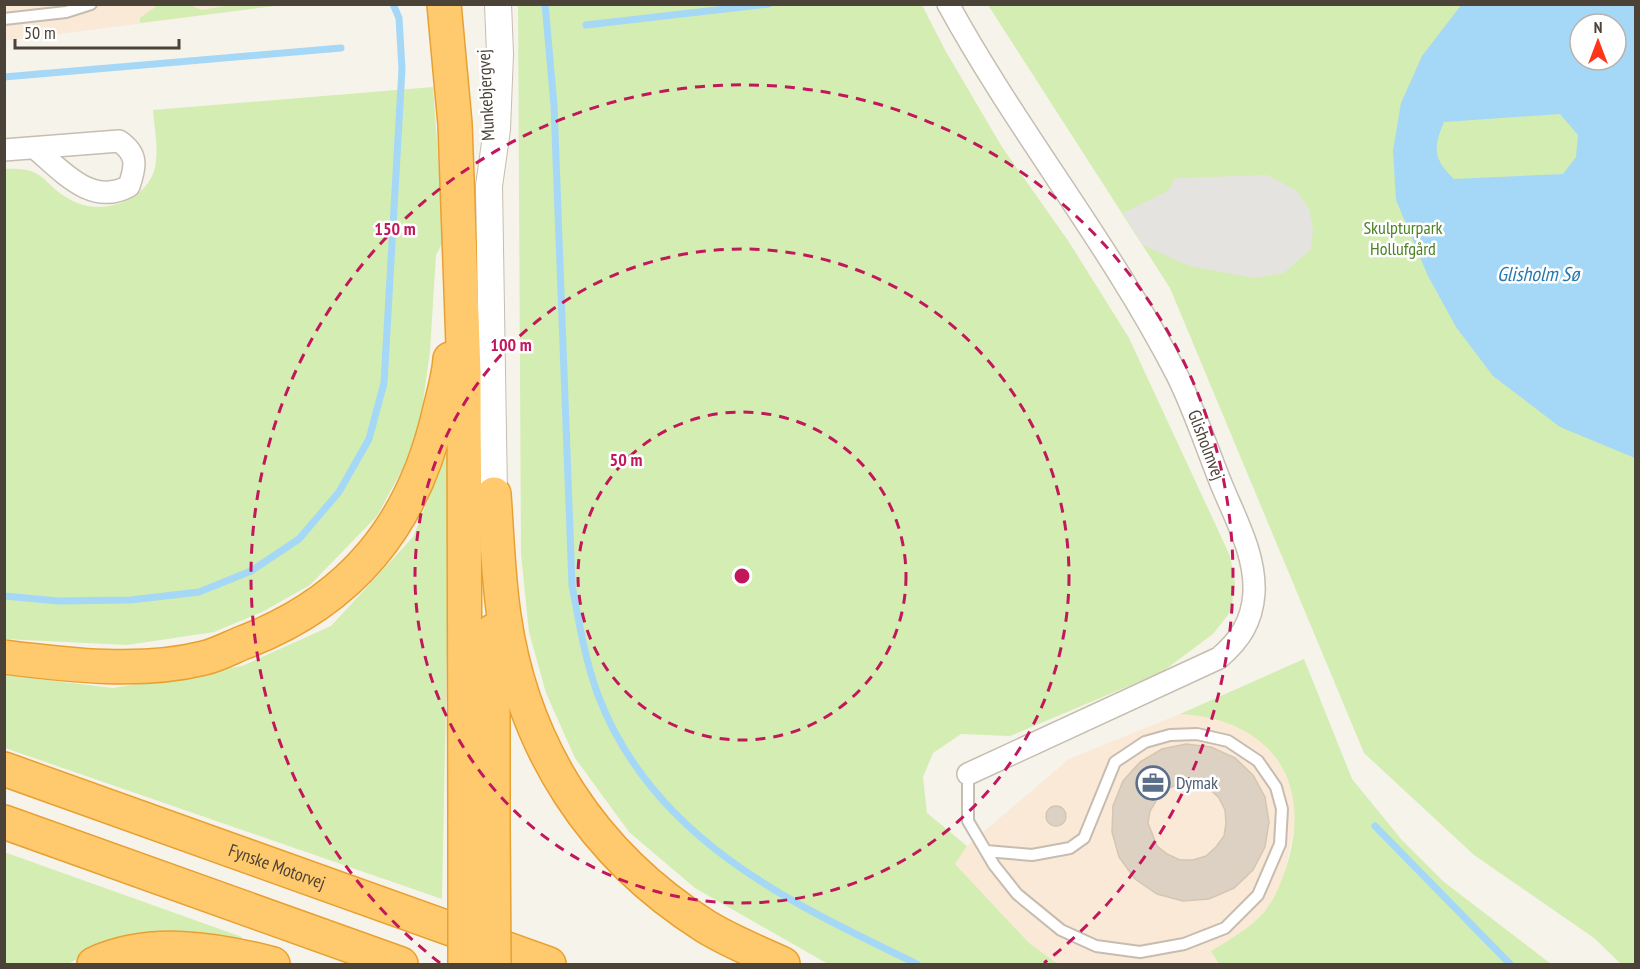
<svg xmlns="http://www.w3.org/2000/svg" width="1640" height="969" viewBox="0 0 1640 969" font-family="'PT Sans Narrow',sans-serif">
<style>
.commercial{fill:#f9e9d6}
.green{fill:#d4edb2;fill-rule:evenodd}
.parking{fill:#e5e3df}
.water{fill:#a5d7f6;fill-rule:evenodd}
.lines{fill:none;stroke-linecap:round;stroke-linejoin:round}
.stream{stroke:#a5d7f6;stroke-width:7}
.building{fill:#dcd1c2;stroke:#d5c6b2;stroke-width:1.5;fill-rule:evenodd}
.service-casing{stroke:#c6bdb0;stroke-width:14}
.minor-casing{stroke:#c6bdb0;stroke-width:24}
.tertiary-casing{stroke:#c6bdb0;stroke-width:28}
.motorway-casing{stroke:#e9a033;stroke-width:36}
.service{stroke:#fff;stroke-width:10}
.minor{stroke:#fff;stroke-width:21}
.tertiary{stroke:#fff;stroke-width:26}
.motorway{stroke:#ffca6d;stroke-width:33}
.motorway-bridge-casing{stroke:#e9a033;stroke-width:36;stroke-linecap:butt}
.motorway-bridge{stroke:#ffca6d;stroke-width:33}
.ring{fill:none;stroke:#c2185b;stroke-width:3;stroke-dasharray:10 8}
.labels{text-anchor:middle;stroke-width:5;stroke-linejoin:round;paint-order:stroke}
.street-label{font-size:18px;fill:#4c4338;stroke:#fff}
.park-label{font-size:18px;fill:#4c8325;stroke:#fff}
.service-label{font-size:18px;fill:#4e5e75;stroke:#fff;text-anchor:start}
.water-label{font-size:20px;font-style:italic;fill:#2579af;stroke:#fff}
.centre{fill:#c2185b;stroke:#fff;stroke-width:3}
.ring-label{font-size:18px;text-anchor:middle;font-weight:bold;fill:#c2185b;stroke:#fff;stroke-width:5;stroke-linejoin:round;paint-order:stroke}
</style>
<rect width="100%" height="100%" fill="#f6f3eb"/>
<path class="commercial" d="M5 4 282 5 5 41Z
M1180 714 1208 715 1239 726 1265 743 1281 766 1294 794 1295 826 1283 879 1267 909 1245 931 1211 951 1219 964H1058L1029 943 955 864 967 846 1069 759Z"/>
<path class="green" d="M158 5H189L202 10 230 5H282L140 23V18Z
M518 5H922L945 50 1002 147 1069 242 1129 338 1230 556 1235 583 1231 611 1213 634 1162 672 1010 736 961 734 933 753 923 777 927 813 967 846 955 864 1029 943 1058 964H828L695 888 629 832 575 758 546 693 529 632 521 554Z
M988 5H1635V964H1621L1594 938 1474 855 1364 753 1170 288ZM1580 24H1616V60H1580Z
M433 87 444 240 436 255 430 351 420 423 402 470 377 516 310 585 262 612 214 632 127 645 5 639 4 169C47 166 41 184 71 200 103 218 153 199 156 161 158 144 154 126 153 110Z
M451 443 442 899 5 748V675L113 688 242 666 331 626 413 537Z
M1304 659 1352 779 1401 839 1444 882 1551 964H1219L1211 951C1231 939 1249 929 1265 911 1276 897 1283 878 1288 861 1313 776 1265 718 1180 714Z
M4 852 242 937 240 942 90 952 68 964H5Z"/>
<path class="parking" d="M1267 175 1297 191 1309 209 1313 229 1311 249 1284 273 1253 278 1189 266 1143 245 1123 213 1168 191 1175 178Z"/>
<path class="water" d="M1462 4 1635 5V458L1560 427 1493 376 1456 327 1428 276 1396 200 1393 151 1401 103 1422 56ZM1580 24H1616V60H1580ZM1560 114 1578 135 1576 157 1563 174 1454 179C1433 159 1433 148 1444 122Z"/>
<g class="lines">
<path class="stream" d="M545 4 554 105 572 585C579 622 585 660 598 695 652 838 788 902 917 964
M586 25 769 4
M4 77 341 48
M4 596 58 601 131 600 199 592 251 571 299 539 339 492 369 439 384 383 402 69 399 18 393 4
M1375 826 1510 964"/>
</g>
<path class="building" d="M1186 744 1211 747 1235 758 1253 775 1265 797 1269 822 1265 847 1253 870 1234 888 1209 899 1183 901 1157 894 1135 879 1119 857 1112 832 1113 806 1123 781 1140 762 1162 749ZM1184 782 1209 788 1219 798 1225 810 1226 823 1224 836 1216 847 1206 856 1193 860H1180L1167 854 1157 846 1148 823 1150 811 1162 791Z
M1046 816a10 10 0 1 1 20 0a10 10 0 1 1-20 0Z"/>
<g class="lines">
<g class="service-casing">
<path id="service" d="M4 19 66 12 91 4
M968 774V821L994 865 1017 894 1061 930 1096 946 1140 952 1184 944 1225 928 1258 895 1280 844 1282 809 1276 787 1258 761 1228 741 1197 734 1170 735 1145 742 1115 762 1084 838 1070 848 1032 855 986 851"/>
</g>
<g class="minor-casing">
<g id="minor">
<path id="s1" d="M948 4C1018 132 1111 246 1177 375 1194 409 1206 446 1220 481 1234 516 1256 554 1254 593 1252 622 1240 640 1219 658L968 774"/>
<path d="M4 150 119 141C138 154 136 166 129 186 92 207 62 171 36 149"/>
</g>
</g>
<g class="tertiary-casing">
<path id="tertiary" d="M494 494 489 186 497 129 500 54 498 4"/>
</g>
<g class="motorway-casing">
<g id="motorway">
<path d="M444 4 455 124 464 373 465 823"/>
<path d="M494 494C497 534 498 576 504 616 523 748 593 855 705 926 729 941 757 952 783 964"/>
<path d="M4 657C69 665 140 674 204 658 217 655 230 648 242 643 351 602 413 525 439 413 443 395 449 377 450 359"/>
<path id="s2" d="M4 769 549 964"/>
<path d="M4 822 401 964"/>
<path d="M493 825V631"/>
<path d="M94 964C150 938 216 949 273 964"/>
</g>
</g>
<use href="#service" class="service"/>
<use href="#minor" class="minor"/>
<use href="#tertiary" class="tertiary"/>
<use href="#motorway" class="motorway"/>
<g class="motorway-bridge-casing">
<path id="motorway-bridge" d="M465 823V964
M493 825 494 964"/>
</g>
<use href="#motorway-bridge" class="motorway-bridge"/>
</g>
<g class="ring">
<circle cx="742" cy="576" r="164"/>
<circle cx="742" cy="576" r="327"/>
<path d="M440 963A491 491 0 1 1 1044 963"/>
</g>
<defs>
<g id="office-ring" transform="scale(1.725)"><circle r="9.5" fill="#fff" stroke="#5c6f8a" stroke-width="1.5"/><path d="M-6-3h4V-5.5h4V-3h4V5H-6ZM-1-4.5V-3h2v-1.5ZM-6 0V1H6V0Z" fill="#5c6f8a"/></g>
</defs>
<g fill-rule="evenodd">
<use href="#office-ring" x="1153" y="783"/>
</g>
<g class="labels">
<g class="street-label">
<text transform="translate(486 95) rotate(-93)" y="6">Munkebjergvej</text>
<text dy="6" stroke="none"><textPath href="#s1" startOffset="512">Glisholmvej</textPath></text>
<text dy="6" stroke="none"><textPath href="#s2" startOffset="290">Fynske Motorvej</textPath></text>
</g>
<g class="park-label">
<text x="1403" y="234">Skulpturpark<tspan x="1403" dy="21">Hollufgård</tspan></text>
</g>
<g class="service-label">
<text x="1176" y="789">Dymak</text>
</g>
<g class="water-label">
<text x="1538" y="281">Glisholm Sø</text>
</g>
</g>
<circle cx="742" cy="576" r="9" class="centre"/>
<g class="ring-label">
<text x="395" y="235">150 m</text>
<text x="511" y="351">100 m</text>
<text x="626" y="466">50 m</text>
</g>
<rect width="1640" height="969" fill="none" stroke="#4c4338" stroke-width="12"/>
<g transform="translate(1598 42)"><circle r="28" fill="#ffffff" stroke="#b7b4af" stroke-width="1.5"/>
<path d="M0-4.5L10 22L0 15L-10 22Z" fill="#ff3519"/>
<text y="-9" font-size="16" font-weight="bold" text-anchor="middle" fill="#4c4338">N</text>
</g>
<path d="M15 39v9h164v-9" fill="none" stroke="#4c4338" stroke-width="3"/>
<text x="24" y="39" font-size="18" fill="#4c4338" stroke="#ffffff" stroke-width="4.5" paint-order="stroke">50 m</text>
</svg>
